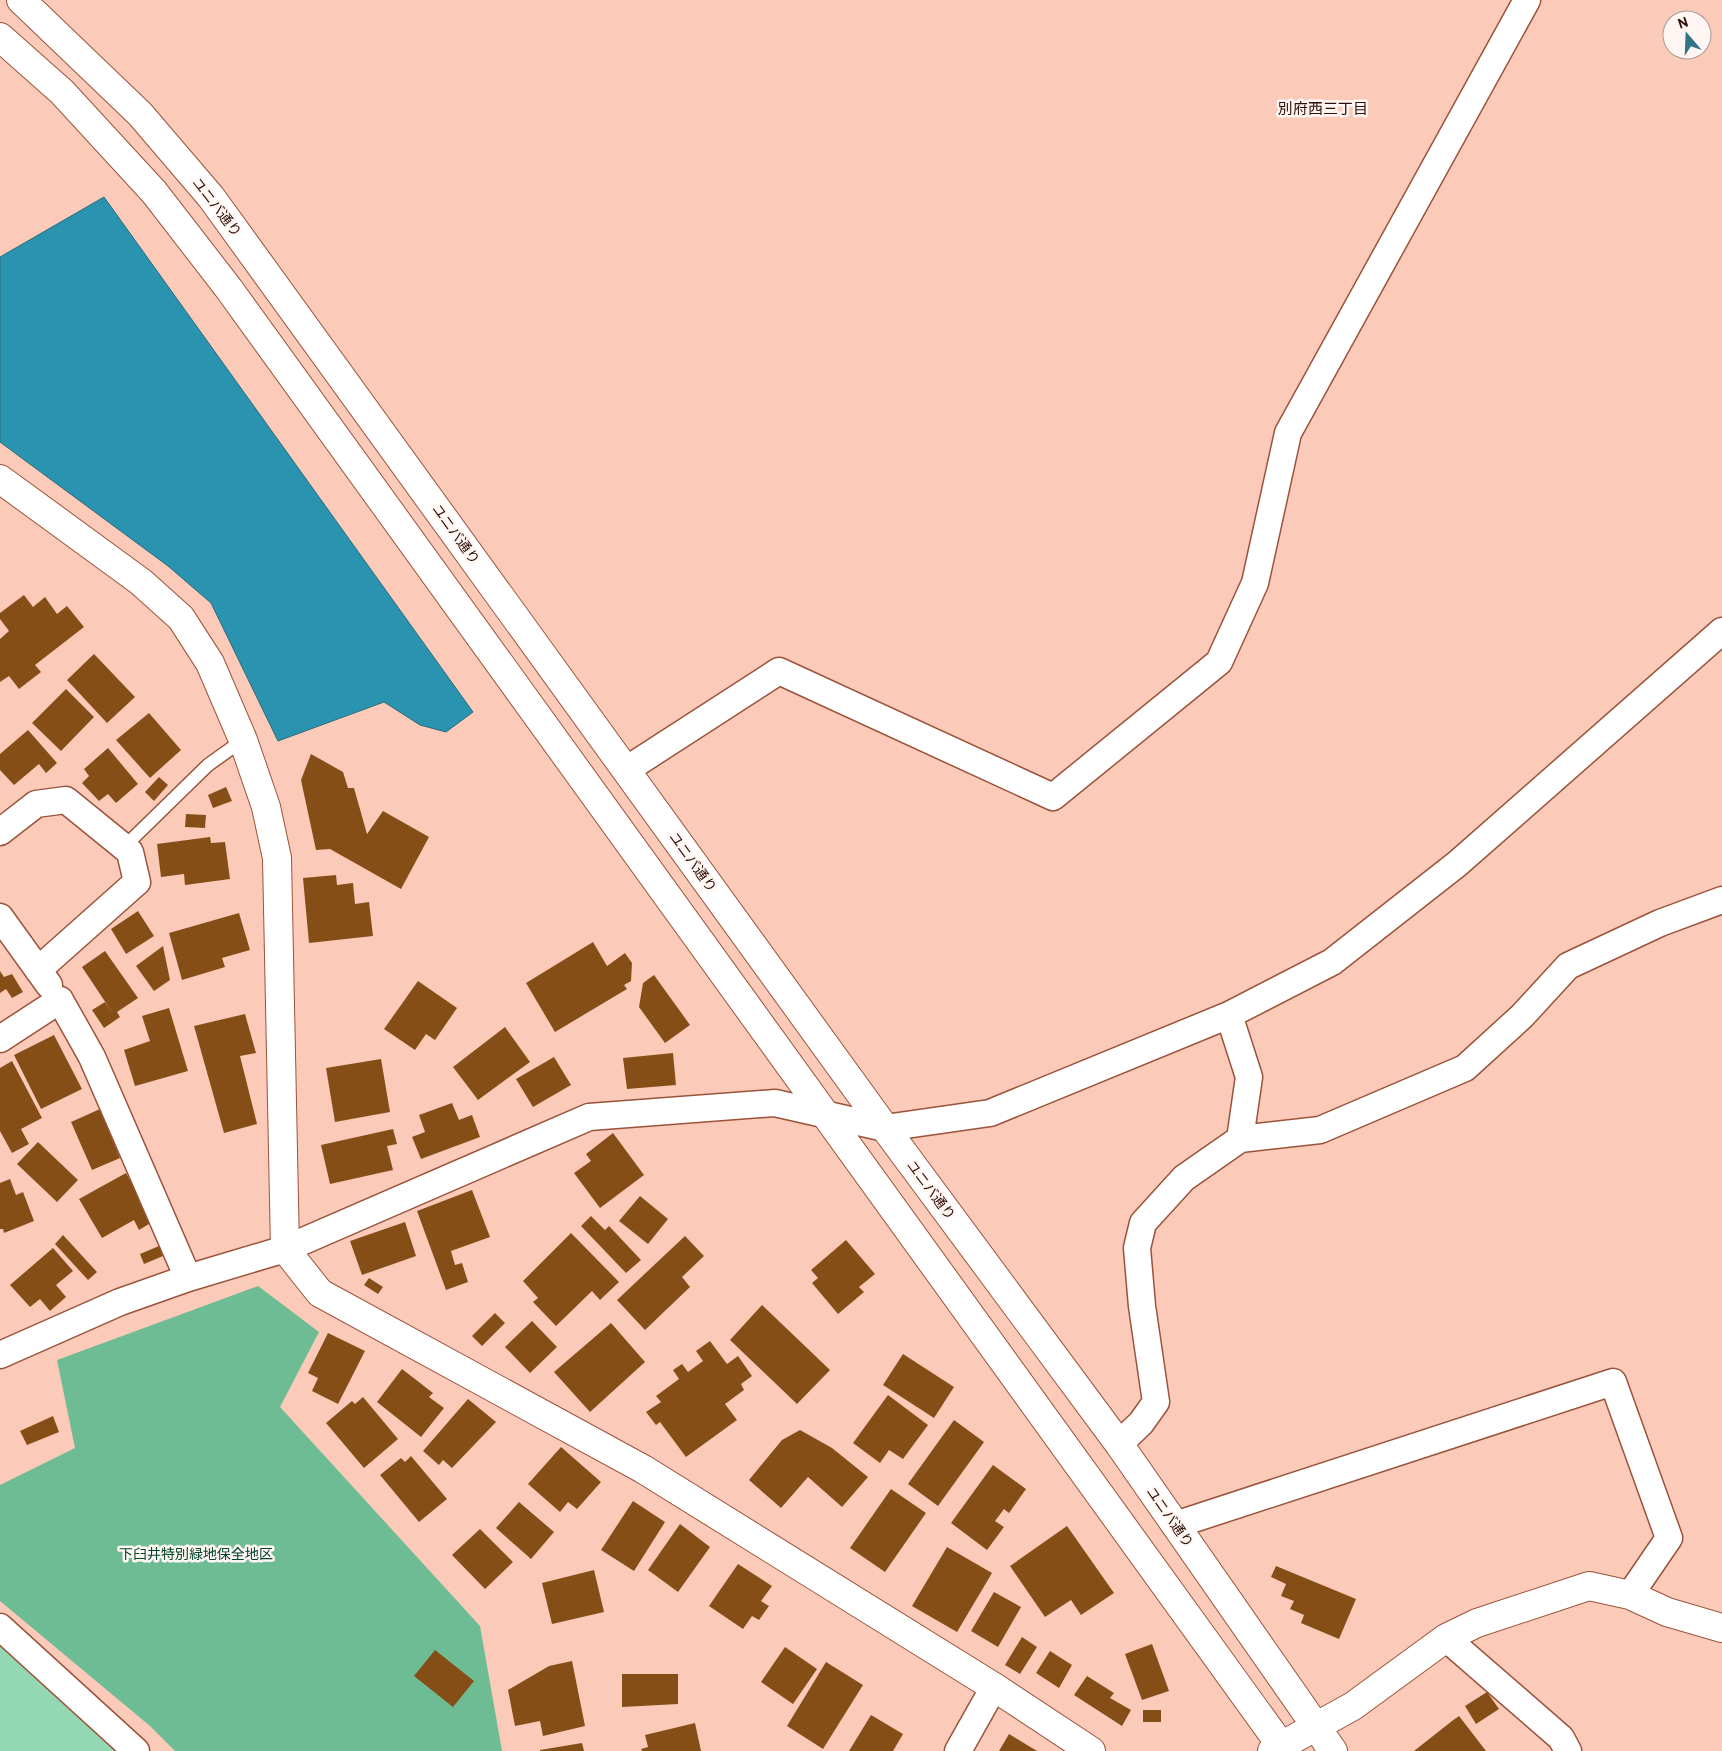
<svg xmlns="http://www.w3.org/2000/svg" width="1722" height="1751" viewBox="0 0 1722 1751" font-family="Overpass,'Noto Sans JP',sans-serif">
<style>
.green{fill:#94d8b3}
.forest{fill:#6dbc93}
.water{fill:#2a93af;stroke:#2a6b7c}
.building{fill:#864e17}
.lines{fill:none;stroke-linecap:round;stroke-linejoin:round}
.lane-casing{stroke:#9a533a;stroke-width:15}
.street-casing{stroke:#9a533a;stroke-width:29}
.secondary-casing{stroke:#9a533a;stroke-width:30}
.lane{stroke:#fff;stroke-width:12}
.street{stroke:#fff;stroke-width:26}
.secondary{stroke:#fff;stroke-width:28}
.labels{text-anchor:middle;stroke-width:5;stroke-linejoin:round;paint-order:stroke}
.street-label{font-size:14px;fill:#2b0e05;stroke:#fff6f3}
.park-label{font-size:14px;fill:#004429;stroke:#fff6f3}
.neighbourhood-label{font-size:15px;fill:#2b0e05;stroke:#fff6f3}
</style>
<rect width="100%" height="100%" fill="#fccab9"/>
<path class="green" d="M0 1644 120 1751H0Z"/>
<path class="forest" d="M258 1286 319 1332 280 1407 480 1626 502 1751H175L150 1726 0 1601V1485L75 1448 57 1360Z"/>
<path class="water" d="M104 197 473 712 446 732 420 725 384 702 278 741 211 603 168 566 0 442V257Z"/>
<path class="building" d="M24 595 33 607 45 597 57 614 67 606 84 627 35 665 41 672 19 689 9 676 0 682V639L9 631 0 619V613Z
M94 654 135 697 107 723 67 680Z
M66 689 94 717 61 751 32 723Z
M149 713 181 750 150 778 116 740Z
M28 730 57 763 46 773 39 764 14 785 0 770V754Z
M108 748 138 784 116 803 108 794 99 801 82 783 89 776 84 769Z
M311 754 343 772 348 788H354L367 834 383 811 429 837 401 889 330 849 316 850 301 780Z
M159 777 168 785 154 801 145 792Z
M226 787 232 801 213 808 208 795Z
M186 814 206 815 205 828 185 827Z
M210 837 211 843 225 842 230 879 185 885 184 874 161 877 157 844Z
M336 875 337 885 353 883 355 904 369 902 373 936 309 943 303 878Z
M138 911 154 936 126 954 111 929Z
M239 913 250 950 222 958 225 967 182 980 169 933Z
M593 942 607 966 625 953 632 963 631 981 624 985 627 989 555 1032 526 983Z
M163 946 170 980 154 991 136 966Z
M105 951 138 998 117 1012 120 1017 104 1028 92 1010 105 1002 114 1015 82 967Z
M0 971 4 977 12 974 23 992 12 998 6 989 0 993Z
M654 975 690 1025 665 1043 639 1007 643 983Z
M418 981 457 1008 435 1040 426 1034 415 1050 384 1029Z
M169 1008 188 1071 135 1086 124 1050 150 1041 142 1016Z
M245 1014 256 1053 240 1056 257 1124 224 1133 194 1026Z
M505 1027 530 1062 478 1100 453 1067Z
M54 1035 82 1089 41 1109 14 1055Z
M673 1053 676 1085 627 1089 623 1058Z
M554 1057 571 1085 533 1107 516 1079Z
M381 1059 390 1112 335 1122 326 1068Z
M12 1061 42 1118 21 1129 29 1144 12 1153 0 1131V1068Z
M452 1103 459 1120 472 1115 480 1137 421 1159 412 1137 425 1132 419 1115Z
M100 1109 120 1158 92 1170 71 1122Z
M393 1129 397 1144 387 1146 393 1170 330 1184 321 1145Z
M613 1133 644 1175 600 1208 574 1173 591 1161 586 1154Z
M38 1142 78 1180 57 1202 17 1164Z
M126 1173 154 1221 139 1230 134 1220 102 1238 79 1199Z
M10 1179 16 1195 23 1192 34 1221 4 1233 3 1229H0V1183Z
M472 1190 490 1237 451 1251 455 1265 462 1263 468 1282 446 1290 417 1211Z
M640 1196 668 1219 648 1244 619 1221Z
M591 1216 605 1230 609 1226 641 1260 626 1273 581 1226Z
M405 1222 416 1256 362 1275 350 1241Z
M571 1233 619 1282 600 1300 592 1291 556 1326 533 1302 538 1298 523 1281Z
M63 1235 97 1272 88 1280 55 1244Z
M685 1236 704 1256 682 1277 690 1287 645 1330 617 1300Z
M846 1240 875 1274 859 1287 864 1292 838 1314 812 1283 818 1278 811 1270Z
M159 1246 163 1256 144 1264 140 1254Z
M53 1248 73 1271 56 1285 66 1297 50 1311 40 1299 30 1307 10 1285Z
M369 1278 383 1287 378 1294 364 1285Z
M762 1305 830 1370 797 1404 730 1340Z
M495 1313 505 1323 482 1346 472 1336Z
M532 1321 557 1347 530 1373 505 1347Z
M611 1323 645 1362 590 1412 554 1372Z
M328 1333 365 1351 338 1404 312 1391 318 1378 308 1373Z
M710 1341 727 1364 738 1356 752 1376 741 1384 744 1390 725 1404 737 1420 686 1457 660 1422 656 1425 646 1412 661 1402 656 1396 679 1379 673 1370 682 1364 688 1372 703 1361 696 1351Z
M903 1354 954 1387 934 1418 883 1385Z
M402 1369 433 1393 429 1397 444 1408 421 1437 377 1402Z
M888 1395 928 1425 903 1459 889 1450 880 1463 853 1443Z
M363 1397 398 1439 364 1468 326 1423 352 1401 355 1404Z
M468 1399 496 1422 452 1468 443 1460 439 1465 423 1451Z
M53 1416 59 1432 27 1445 20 1431Z
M954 1420 984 1442 938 1506 908 1484Z
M800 1430 832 1448 868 1477 842 1507 808 1477 781 1508 749 1480 782 1440Z
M561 1447 601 1482 577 1509 568 1502 560 1512 528 1484Z
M411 1456 447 1499 419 1522 380 1475 401 1458 405 1462Z
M993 1465 1026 1489 1009 1513 1004 1509 995 1521 1004 1527 987 1550 951 1523Z
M891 1489 926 1513 885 1572 850 1548Z
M633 1501 665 1522 634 1571 601 1550Z
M519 1502 554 1532 531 1559 496 1528Z
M680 1524 710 1547 678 1592 648 1570Z
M1067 1526 1114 1593 1081 1615 1071 1600 1045 1617 1010 1566Z
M480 1529 513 1562 485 1589 452 1555Z
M947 1547 992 1573 957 1632 912 1606Z
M738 1564 772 1586 761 1601 769 1606 759 1620 752 1616 743 1629 709 1606Z
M1276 1566 1356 1599 1339 1639 1301 1623 1304 1615 1290 1609 1294 1601 1281 1596 1286 1584 1271 1577Z
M594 1570 604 1612 552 1624 542 1583Z
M994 1592 1021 1607 998 1647 971 1631Z
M1022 1637 1037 1647 1020 1674 1005 1665Z
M1152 1644 1169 1691 1142 1700 1125 1654Z
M785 1647 817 1669 793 1704 761 1682Z
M435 1650 474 1681 453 1707 414 1676Z
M1050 1651 1072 1665 1059 1688 1036 1673Z
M572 1661 585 1726 543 1736 540 1721 515 1726 508 1690 549 1666Z
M826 1662 863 1685 823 1749 787 1726Z
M622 1674H678V1704L622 1707Z
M1087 1676 1114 1693 1110 1698 1131 1710 1122 1726 1074 1695Z
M1487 1692 1499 1709 1476 1724 1465 1706Z
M1143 1710H1161V1722H1143Z
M871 1715 903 1734 893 1751H849Z
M1459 1716 1486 1751H1414L1452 1721Z
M695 1723 701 1751H642L641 1749 648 1747 645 1735Z
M1009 1734 1037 1751H999Z
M582 1743 584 1751H540V1750Z"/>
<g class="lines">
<g class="lane-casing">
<path id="lane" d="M124 847 208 765 243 740"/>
</g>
<g class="street-casing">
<path id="street" d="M626 770 779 671 1053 797 1219 662 1255 583 1288 433 1527 0
M0 832 36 804 66 800 130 852 137 882 38 970
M0 917 49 985
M1229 1015 1249 1077 1240 1139
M0 1039 60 1000 92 1057 188 1278
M0 1355 120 1302 188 1278 285 1249 589 1117 775 1103 885 1128 990 1113 1229 1015 1332 962 1457 864 1722 631
M1119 1444 1141 1423 1156 1402 1142 1306 1137 1248 1143 1223 1184 1178 1240 1139 1320 1130 1465 1068 1522 1016 1568 966 1660 923 1722 900
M1175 1525 1613 1382 1669 1538 1630 1595
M0 1627 136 1751
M1446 1638 1561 1738 1568 1751
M958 1751 994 1687"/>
</g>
<g class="secondary-casing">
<path id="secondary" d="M21 0 140 114 211 197 885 1128 1119 1444 1333 1751
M0 37 62 92 154 192 229 289 1285 1751
M0 479 141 582 181 618 210 663 243 740 266 807 277 858 285 1249 320 1293 643 1469 994 1687 1091 1751
M1272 1751 1353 1706 1446 1638 1477 1623 1589 1586 1630 1595 1667 1612 1722 1628"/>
</g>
<use href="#lane" class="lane"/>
<use href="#street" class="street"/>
<use href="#secondary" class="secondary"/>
</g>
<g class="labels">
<g class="street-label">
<text transform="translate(217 207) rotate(52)" y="5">ユニバ通り</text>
<text transform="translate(456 534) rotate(54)" y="5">ユニバ通り</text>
<text transform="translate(693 862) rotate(54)" y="5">ユニバ通り</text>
<text transform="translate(931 1190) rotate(53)" y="5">ユニバ通り</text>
<text transform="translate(1170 1517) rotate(55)" y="5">ユニバ通り</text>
</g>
<g class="park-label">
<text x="196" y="1559">下臼井特別緑地保全地区</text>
</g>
<g class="neighbourhood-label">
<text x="1323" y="114">別府西三丁目</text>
</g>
</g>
<g transform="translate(1687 35) rotate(341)"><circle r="24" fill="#fff6f3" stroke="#aa9994"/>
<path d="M0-4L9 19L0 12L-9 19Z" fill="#327386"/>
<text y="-8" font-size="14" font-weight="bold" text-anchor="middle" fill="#2b0e05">N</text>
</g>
</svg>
